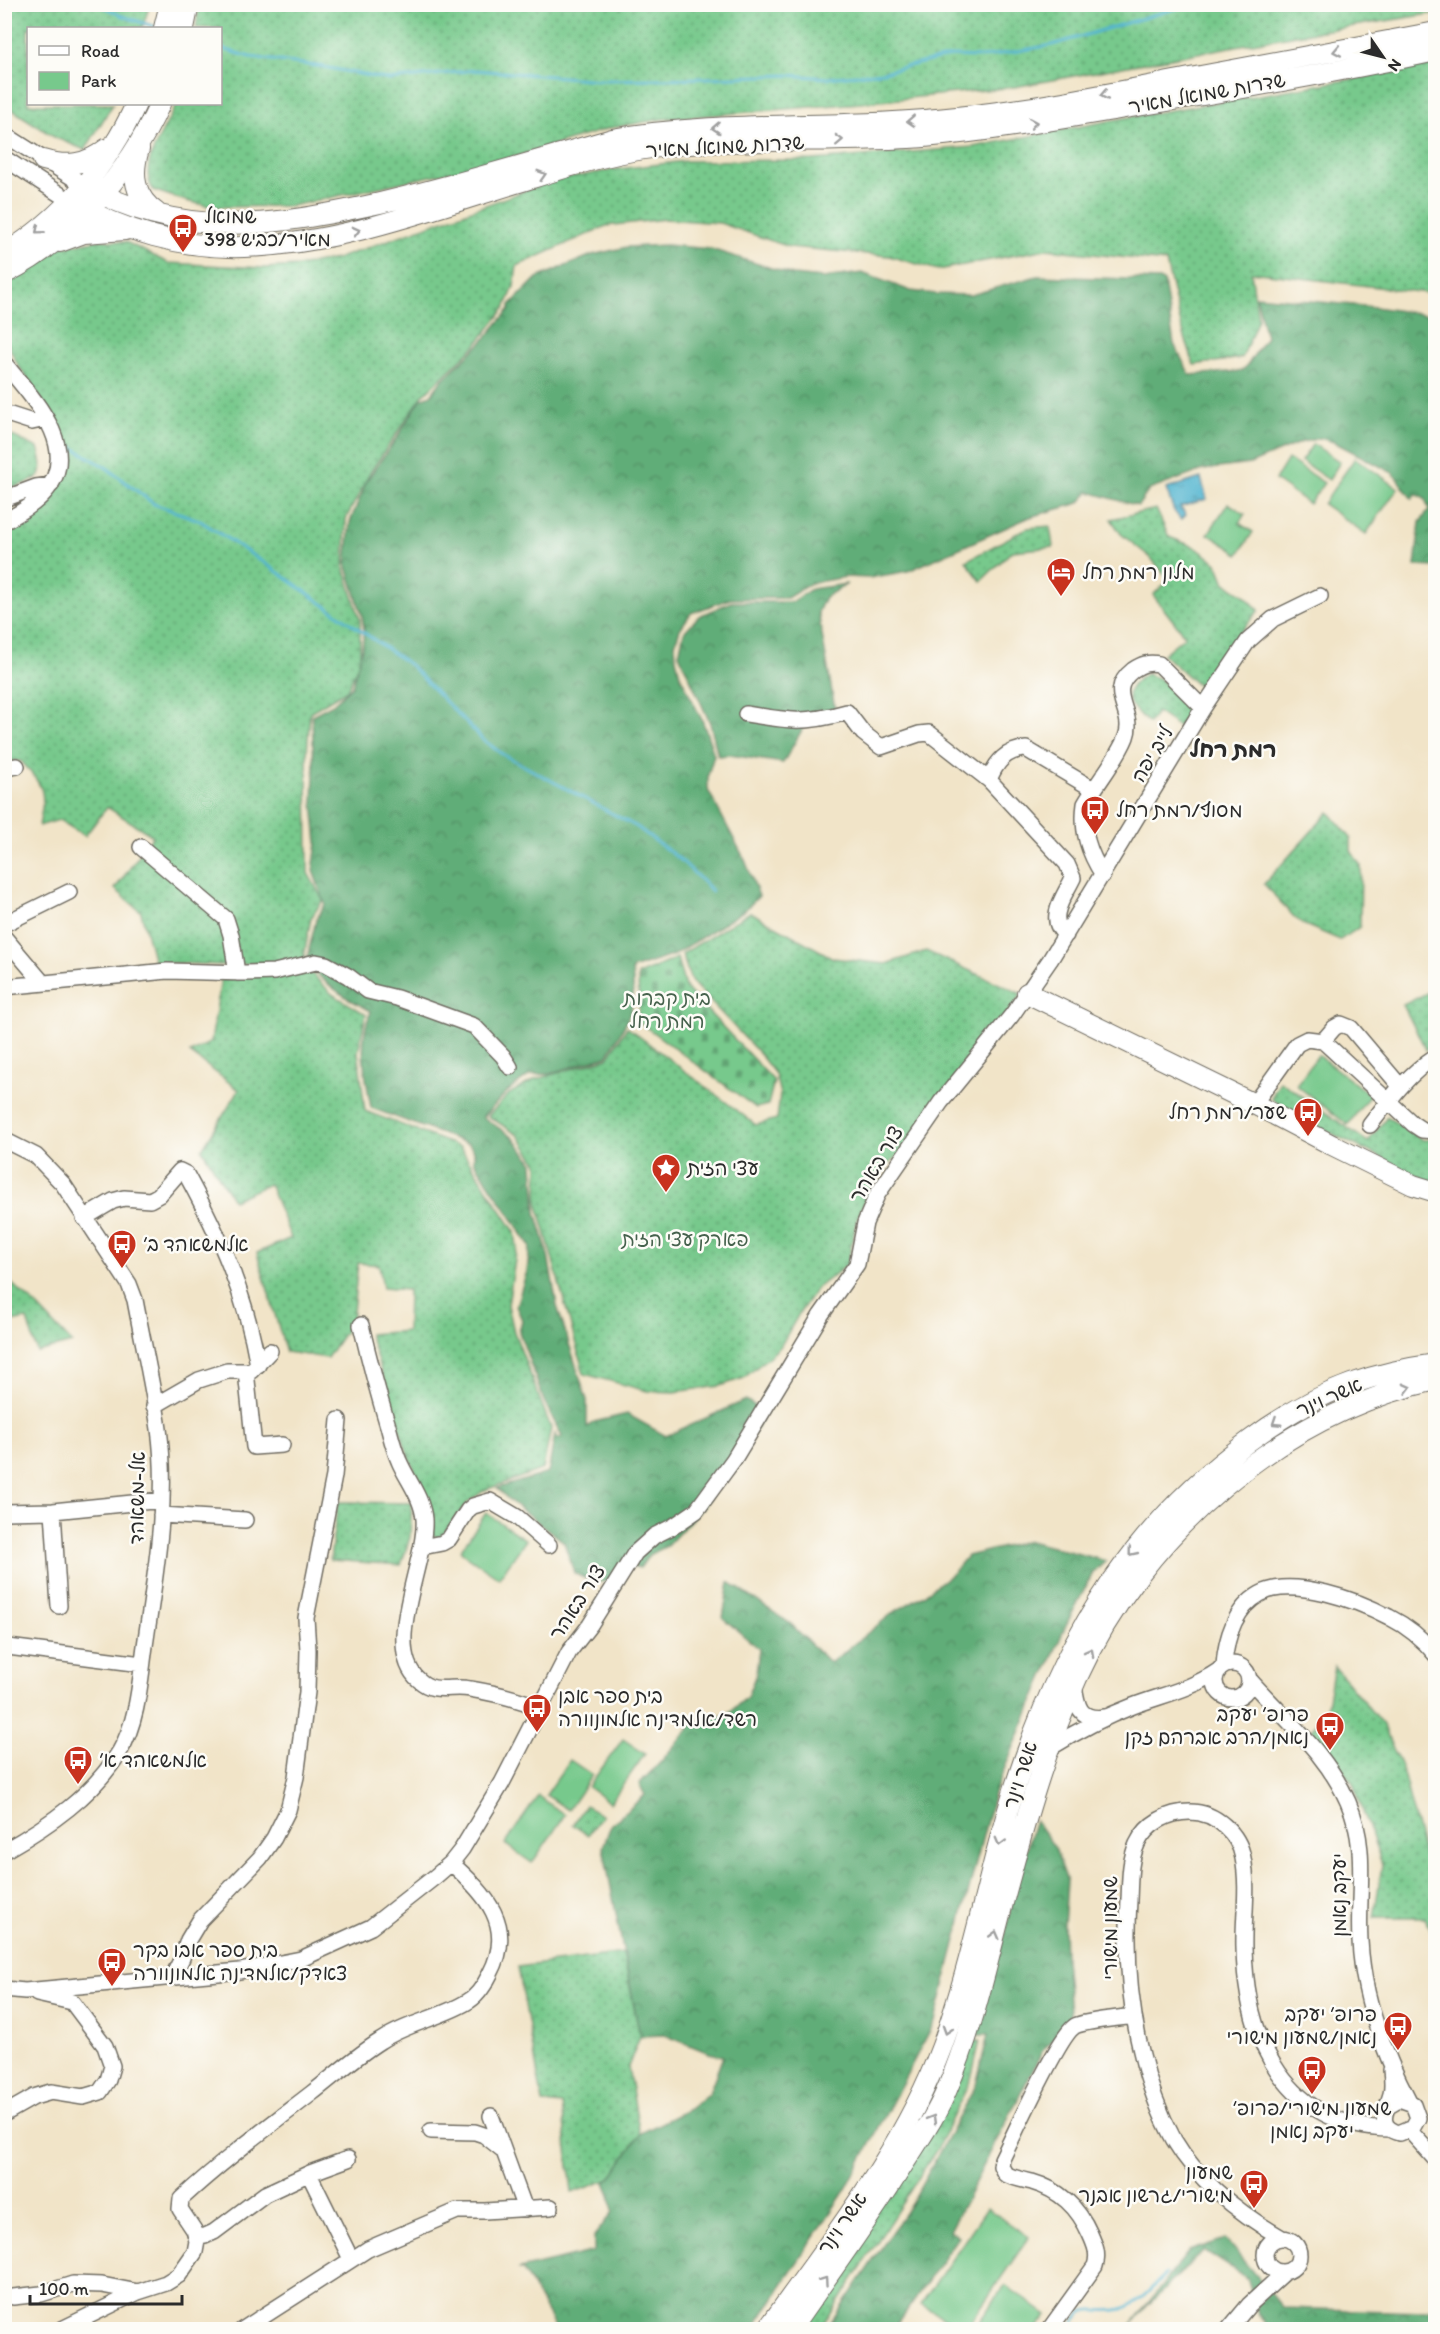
<svg xmlns="http://www.w3.org/2000/svg" width="1440" height="2334" viewBox="0 0 1440 2334" font-family="Itim,'Playpen Sans Hebrew',sans-serif">
<style>
.green{fill:url(#green-dots);stroke:#517a5c;stroke-width:1.5}
.forest{fill:url(#forest-crowns);stroke:#466c52;stroke-width:1.5}
.cemetery{fill:url(#cemetery-stones);stroke:#517a5c;stroke-width:1.5}
.pitch{fill:#77c98c;stroke:#517a5c;stroke-width:1.5}
.water{fill:url(#water-ripples);stroke:#3e707e;stroke-width:1.5}
.lines{fill:none;stroke-linecap:round;stroke-linejoin:round}
.stream{stroke:#52b5d0;stroke-width:3}
.minor-casing{stroke:#706c62;stroke-width:18}
.major-casing{stroke:#706c62;stroke-width:22}
.minor{stroke:#fff;stroke-width:15}
.major{stroke:#fff;stroke-width:20}
.oneway{stroke:#a0a0a0}
.labels{text-anchor:middle;stroke-width:5;stroke-linejoin:round;paint-order:stroke}
.street-label{font-size:20px;fill:#2b2b2b;stroke:#fdfcf7}
.poi-label{font-size:20px;fill:#2b2b2b;stroke:#fdfcf7;text-anchor:start}
.park-label{font-size:20px;fill:#46624d;stroke:#fdfcf7}
.quarter-label{font-size:22px;font-weight:bold;fill:#2b2b2b;stroke:#fdfcf7}
</style>
<defs>
<pattern id="green-dots" width="8" height="8" patternUnits="userSpaceOnUse" patternTransform="scale(1.5)"><rect width="8" height="8" fill="#77c98c"/><path d="M2 2h.1M6 6h.1" fill="none" stroke="#62a373" stroke-width="1.8" stroke-linecap="round"/></pattern>
<pattern id="forest-crowns" width="20" height="18" patternUnits="userSpaceOnUse" patternTransform="scale(1.5)"><rect width="20" height="18" fill="#61ad78"/><path d="M2 6a3 3 0 1 1 6 0M12 15a3 3 0 1 1 6 0" fill="none" stroke="#508d63"/></pattern>
<pattern id="cemetery-stones" width="16" height="16" patternUnits="userSpaceOnUse" patternTransform="scale(1.5)"><rect width="16" height="16" fill="#77c98c"/><path d="M2 7V4a2 2 0 0 1 4 0v3zM10 15v-3a2 2 0 0 1 4 0v3z" fill="#62a373"/></pattern>
<pattern id="water-ripples" width="26" height="14" patternUnits="userSpaceOnUse" patternTransform="scale(1.5)"><rect width="26" height="14" fill="#52b5d0"/><path d="M2 4q2-2 4 0t4 0M15 11q2-2 4 0t4 0" fill="none" stroke="#4493a9"/></pattern>
</defs>
<rect width="100%" height="100%" fill="#fdfcf7"/>
<filter id="ink" filterUnits="userSpaceOnUse"><feTurbulence type="fractalNoise" baseFrequency=".0167" numOctaves="2"/><feDisplacementMap in="SourceGraphic" scale="12" xChannelSelector="R" yChannelSelector="G"/><feConvolveMatrix kernelMatrix="1 2 1 2 8 2 1 2 1" color-interpolation-filters="sRGB"/></filter>
<filter id="wash" filterUnits="userSpaceOnUse"><feTurbulence type="fractalNoise" baseFrequency=".008" numOctaves="4" result="noise"/><feDisplacementMap in="SourceGraphic" scale="24" xChannelSelector="R" yChannelSelector="G"/><feGaussianBlur stdDeviation="1.35" result="paint"/><feColorMatrix in="noise" values="0 0 0 0 0 0 0 0 0 0 0 0 0 0 0 0 0 1.4 0 .05"/><feComposite in="paint" operator="in"/></filter>
<g filter="url(#wash)">
<rect width="100%" height="100%" fill="#f1e4c8"/>
<path class="green" d="M4 5H150L142 28H28V104H113L85 150 54 137 5 105Z
M199 5 1435 4 1436 13 1296 35 1014 87 861 103 662 119 610 128 501 161 291 206 213 207 186 201 153 190C136 164 167 129 176 104H220V28H196Z
M1435 65V294L1251 272 1258 319 1242 358 1194 365 1181 325 1166 262 1046 249 938 270 889 256 789 247 720 223 665 219 606 226 517 266 514 287 505 308 475 346 423 395 371 471 346 519 344 567 360 619V660L347 690 310 712 307 753 308 873 323 900 311 918 303 961 221 965 154 962 141 912 115 889 153 836 107 807 85 836 59 820 39 826C46 790 45 789 21 761H5V531L38 513 51 500 62 481 66 465V448L64 433 18 365 5 339V287L45 255 57 248 99 240 126 242 168 263 264 268 298 266 336 259 552 181 618 169 685 161 813 160 973 147 1119 119Z
M4 432 38 448C51 485 28 479 5 491Z
M1156 509 1169 537 1195 547 1217 563 1225 583 1244 595 1259 610 1236 637 1202 689 1163 654 1185 636 1153 595 1169 580 1150 557 1121 534 1111 519Z
M1050 526 1053 547 1012 551 981 581 966 561 1027 528Z
M1146 674 1160 679 1190 707 1179 727 1157 712 1149 723C1127 705 1117 693 1146 674Z
M1329 812 1351 838V851L1361 866 1360 927 1340 940 1305 925 1295 918 1264 884Z
M750 912 833 958 886 964 926 951 1022 994 907 1148 878 1173 857 1219 847 1265 817 1288 800 1312 780 1347 744 1378 720 1386 674 1392 647 1391 584 1374 537 1202 538 1164 518 1135 488 1116 509 1094 534 1080 608 1058 627 1027 756 1125 777 1119 780 1094 775 1074 758 1052 691 981 682 954Z
M306 968 332 994 366 1014 358 1052 365 1111 460 1147 515 1232 517 1247 508 1305 514 1332 551 1428 543 1469 485 1490 468 1502 440 1538 430 1534 431 1510 406 1449 369 1334 407 1331 408 1290 383 1288 379 1265 358 1263 352 1321 327 1358 286 1352 257 1253 291 1238 269 1184 233 1200 202 1149 239 1090 190 1053 211 1042 221 979Z
M1435 989V1046L1426 1050 1403 1005Z
M1280 1081 1368 1142 1387 1117 1423 1140 1435 1139V1184L1288 1112 1271 1098Z
M5 1278 33 1302 72 1343 37 1352 27 1319 5 1323Z
M338 1502 412 1503 410 1537 401 1565 330 1560Z
M1334 1666 1383 1725 1402 1769 1424 1855 1435 1852V1938L1425 1918H1374L1382 1864 1353 1783 1311 1732 1327 1705Z
M586 1805 602 1816 588 1835 573 1825Z
M623 1953 640 2036 628 2067 640 2135 610 2179 572 2193 562 2105 543 2103 518 1967Z
M971 2040 980 2041 971 2079 937 2149 821 2329 797 2330Z"/>
<path class="forest" d="M666 245 711 249 793 275 823 278 862 273 911 291 936 294 971 295 1037 276 1161 280 1164 282 1174 344 1190 375 1241 371 1247 366 1266 337 1256 296 1375 307 1435 316 1436 567 1415 566 1420 522 1429 510 1425 499 1416 494 1412 499 1393 473 1334 442 1320 438 1299 443 1250 464 1203 470 1149 490 1138 506 1089 492 1079 503 1030 517 908 571 869 578 846 577 811 583 787 598 730 599 691 613 680 629 675 644 676 659 680 675 703 722 714 755 708 775V790L745 860 759 896 745 910 674 955 632 969C637 1014 628 1019 607 1056L549 1074 530 1075 507 1092 483 1117 514 1138 533 1163 536 1212 547 1250 557 1306 587 1400V1427L594 1422 627 1414 666 1436 746 1400 766 1413 703 1507 667 1546 649 1555 640 1568 627 1565C610 1587 596 1585 574 1573L564 1542 510 1501 497 1488 548 1473 555 1434 558 1439 562 1437 544 1401 519 1332 522 1320 516 1306 527 1271 530 1246 474 1161V1151L469 1144 371 1108C365 1073 357 1044 371 1011 343 997 326 985 306 962L316 920 325 904 313 871 317 843 313 803 314 771 312 715 333 704 352 686 362 649 364 631 362 615 346 564 350 522 367 480 396 439 421 399 431 395 442 380 481 343 510 309V305L537 278 592 255 627 247Z
M847 584 825 597 818 612 835 709 810 716 783 763 730 755 718 756 710 723 679 654 684 632 699 616 731 602H792L811 589Z
M1029 1541 1106 1561 1093 1573 1066 1625 994 1793 935 2021 846 2189 753 2329H556L523 2270 520 2269 594 2251V2236L613 2212 610 2194 605 2182 610 2179 641 2133 689 2109 709 2093 723 2056 709 2053 665 2035 640 2036 603 1847 611 1825 645 1795 639 1784 659 1764 694 1722 726 1715 747 1697 756 1674 759 1649 723 1618 729 1582 791 1624 830 1663 894 1612 922 1596 953 1573 967 1556Z
M1035 1820 1055 1848 1067 1881 1064 1926 1065 1960 1071 2021 1044 2048 950 2231 958 2237 894 2329 826 2330 911 2204 976 2085 988 2035H973L1005 1934 1015 1888Z
M1225 2239 1283 2308 1424 2312 1435 2309V2329H1268L1258 2314 1247 2278 1204 2250 1145 2308 1127 2330 1189 2251Z"/>
<path class="cemetery" d="M677 958 685 987 774 1081 768 1105 756 1108 635 1019 639 1010 638 975Z"/>
<path class="pitch" d="M1313 444 1340 462 1329 480 1301 461Z
M1355 458 1398 488 1366 534 1323 504Z
M1288 459 1324 483 1309 504 1275 480Z
M1228 503 1245 514 1239 523 1253 532 1239 554 1208 534Z
M1318 1055 1370 1095 1348 1125 1296 1085Z
M486 1513 526 1540 499 1578 460 1551Z
M623 1739 645 1754 610 1803 588 1787Z
M570 1760 592 1775 568 1810 546 1795Z
M538 1796 565 1815 532 1863 505 1844Z
M987 2208 1029 2237 966 2329H962L921 2304Z
M1005 2285 1047 2315 1036 2329H974Z"/>
<path class="water" d="M1201 478 1207 499 1180 507 1186 515 1181 520 1174 511 1166 489Z"/>
<g class="lines">
<path class="stream" d="M98 4 122 16 156 27
M220 48 250 57 324 67 390 80 475 70 601 80 707 78 788 75 828 78 883 72 951 56 983 57 1052 45 1191 4
M62 441 107 468 154 504 199 520 269 566 410 665 482 739 502 754 637 827 682 861 712 891
M1070 2330C1085 2297 1095 2316 1121 2309 1139 2305 1153 2286 1166 2274"/>
</g>
</g>
<g filter="url(#ink)">
<g class="lines">
<g class="minor-casing">
<path id="minor" d="M4 134 84 185
M4 158 70 201
M4 363C31 396 83 449 45 492 34 505 19 513 4 522
M4 413 32 422 46 419
M4 499 36 487 51 485
M746 714C788 721 805 724 847 712L863 733 881 747 919 734 929 733 989 780
M4 768 17 766
M141 847 226 919 231 935 237 973
M1103 875C1089 853 1081 831 1085 804 1097 783 1118 758 1126 737 1136 711 1104 693 1133 670 1142 664 1148 662 1159 664L1203 708
M4 924 69 892
M1066 935C1045 920 1065 895 1073 878L1067 864 989 780C996 762 1006 750 1026 749L1093 789
M4 937 43 983
M4 987 167 971 246 973 274 972 316 962 326 964 348 976 368 991 397 998 474 1026 503 1056 510 1067
M1323 1041 1334 1028 1341 1024 1351 1028 1400 1086
M1254 1104 1297 1044 1307 1039 1323 1041 1413 1124 1422 1130 1436 1131
M1370 1125C1390 1099 1408 1074 1436 1056
M4 1140 36 1156 63 1184 129 1284 135 1300C143 1343 153 1386 159 1429 169 1501 155 1575 145 1646 140 1681 138 1720 120 1751 94 1795 48 1826 4 1851
M84 1218 113 1201 124 1198 150 1200 159 1195 180 1171 186 1174C220 1236 246 1295 258 1365
M361 1325C369 1359 378 1393 388 1426 391 1437 394 1450 399 1461 407 1480 422 1497 424 1519 427 1562 381 1647 419 1680 435 1695 451 1685 470 1689 494 1693 517 1698 540 1708
M246 1371 254 1447 282 1445
M154 1406 199 1380 227 1371H251L270 1351
M53 1511 59 1606
M4 1512 53 1511 162 1500
M161 1515 245 1520
M422 1547 442 1543 449 1539 468 1510 473 1506 490 1501 517 1517 549 1545
M4 1645 8 1647 142 1664
M1215 1681a17 17 0 1 1 34 0a17 17 0 1 1-34 0Z
M1224 1665C1226 1638 1235 1608 1260 1594 1292 1576 1359 1601 1389 1617 1407 1626 1423 1639 1436 1655
M1249 1679C1284 1719 1326 1752 1348 1802 1369 1850 1357 1892 1360 1941 1363 1996 1383 2052 1409 2101
M1074 1685C1077 1706 1079 1721 1105 1717
M1050 1748C1077 1731 1104 1717 1133 1706 1162 1695 1192 1689 1218 1671
M172 1978 182 1958 188 1940 200 1920 260 1858 274 1838 288 1810 296 1777 307 1692 308 1650 306 1618 334 1476 339 1420
M4 1989 25 1991 240 1971 301 1959 371 1927 436 1876 451 1863 462 1849 502 1783 569 1652 590 1625 635 1553 654 1536 674 1526 696 1511 734 1459 821 1315 857 1264 865 1223 877 1195 941 1102 1012 1015 1050 960 1203 708 1248 641 1273 619 1320 596
M1387 2106 1399 2099 1413 2104 1418 2118 1413 2127 1399 2133C1375 2127 1387 2109 1391 2094 1393 2086 1392 2078 1391 2070
M4 2114 34 2097 51 2092 83 2097 100 2092 108 2080 112 2066 105 2046 72 2002 37 1994
M491 2116 525 2209
M1409 2130 1436 2160
M431 2131 475 2132 484 2135 503 2150
M309 2174 351 2259
M196 2237 205 2236 214 2232 265 2194 310 2173 348 2159
M1265 2255a17 17 0 1 1 34 0a17 17 0 1 1-34 0Z
M1282 2238C1240 2214 1199 2182 1174 2140 1159 2113 1148 2082 1141 2051 1129 2002 1126 1951 1129 1900 1130 1882 1129 1862 1137 1844 1147 1823 1168 1812 1190 1812 1216 1812 1239 1834 1243 1858 1249 1888 1243 1919 1244 1948 1246 2041 1286 2127 1390 2129
M13 2297 41 2294 73 2284 102 2285 138 2292
M60 2330 138 2292 166 2283 179 2275 195 2252 197 2241 194 2230 180 2209 181 2199C222 2161 268 2127 312 2093 334 2076 356 2056 380 2041 407 2023 440 2018 467 2002 477 1997 485 1984 490 1974 516 1926 486 1894 451 1863
M242 2330 368 2249 457 2211H485L551 2207
M1049 2330 1095 2266C1099 2254 1095 2245 1090 2234 1078 2207 1060 2190 1032 2182 1023 2180 1013 2178 1005 2174L1001 2166 1002 2159C1013 2137 1059 2035 1075 2026 1084 2021 1121 2018 1134 2016
M1228 2330 1249 2305 1285 2272"/>
</g>
<g class="major-casing">
<path id="major" d="M164 28 170 4
M184 28 189 4
M139 149C131 175 134 197 157 213
M43 160C67 167 86 165 106 149
M84 185C182 241 275 226 380 203 458 185 535 161 612 139 726 119 842 130 957 117 1035 109 1113 93 1190 78 1272 63 1354 48 1436 32
M70 201C122 231 183 249 244 247 342 244 436 207 529 179 567 167 605 155 644 149 737 136 832 144 924 137 992 131 1059 119 1125 108 1229 91 1333 73 1436 51
M60 242 84 233 125 230
M4 254C62 219 109 164 136 104
M4 274C73 240 129 172 160 104
M1027 993 1254 1104 1332 1145 1413 1185 1436 1192
M767 2330C831 2239 903 2151 942 2046 976 1953 991 1853 1024 1760 1070 1629 1136 1524 1249 1441 1280 1418 1315 1397 1351 1384 1379 1374 1407 1368 1436 1364
M790 2330C828 2275 868 2221 903 2165 919 2140 937 2115 948 2087 977 2019 991 1944 1011 1873 1029 1807 1049 1740 1077 1678 1143 1533 1279 1414 1436 1380"/>
</g>
<use href="#minor" class="minor"/>
<use href="#major" class="major"/>
</g>
<defs><path id="oneway-chevron" d="M-2-3.5L2.5 0L-2 3.5" fill="none" stroke-width="1.6" stroke-linecap="round" stroke-linejoin="round" transform="scale(1.5)"/></defs>
<g class="oneway">
<use href="#oneway-chevron" transform="translate(1337 51) rotate(169)"/>
<use href="#oneway-chevron" transform="translate(1104 95) rotate(169)"/>
<use href="#oneway-chevron" transform="translate(911 121) rotate(177)"/>
<use href="#oneway-chevron" transform="translate(1033 123) rotate(-9)"/>
<use href="#oneway-chevron" transform="translate(716 128) rotate(176)"/>
<use href="#oneway-chevron" transform="translate(839 140) rotate(-2)"/>
<use href="#oneway-chevron" transform="translate(542 175) rotate(-17)"/>
<use href="#oneway-chevron" transform="translate(39 230) rotate(140)"/>
<use href="#oneway-chevron" transform="translate(356 231) rotate(-14)"/>
<use href="#oneway-chevron" transform="translate(1407 1388) rotate(-15)"/>
<use href="#oneway-chevron" transform="translate(1276 1422) rotate(147)"/>
<use href="#oneway-chevron" transform="translate(1132 1552) rotate(129)"/>
<use href="#oneway-chevron" transform="translate(1090 1652) rotate(-62)"/>
<use href="#oneway-chevron" transform="translate(1000 1842) rotate(105)"/>
<use href="#oneway-chevron" transform="translate(995 1935) rotate(-75)"/>
<use href="#oneway-chevron" transform="translate(947 2030) rotate(108)"/>
<use href="#oneway-chevron" transform="translate(932 2119) rotate(-60)"/>
<use href="#oneway-chevron" transform="translate(824 2281) rotate(-55)"/>
</g>
</g>
<defs>
<g id="bus-pin" transform="scale(1.5)"><path d="M0 17L-7.5 6A9.5 9.5 0 1 1 7.5 6Z" fill="#c8321e" stroke="#fdfcf7"/><path d="M-5-6H5V4H4V6H2V4H-2V6H-4V4H-5ZM-3.5-4V0h7V-4ZM-3.5 1.2v1.5H-2V1.2ZM2 1.2v1.5H3.5V1.2Z" fill="#fff"/></g>
<g id="hotel-pin" transform="scale(1.5)"><path d="M0 17L-7.5 6A9.5 9.5 0 1 1 7.5 6Z" fill="#c8321e" stroke="#fdfcf7"/><path d="M-6-4.5h1.5V1H6V5H4.5V3h-9V5H-6ZM-4 0a1.8 1.8 0 1 1 3.6 0ZM.5 0V-2.5h3Q6-2.5 6 0Z" fill="#fff"/></g>
<g id="sight-pin" transform="scale(1.5)"><path d="M0 17L-7.5 6A9.5 9.5 0 1 1 7.5 6Z" fill="#c8321e" stroke="#fdfcf7"/><path d="M0-6L1.8-2.2L6-1.7L2.9 1.2L3.7 5.4L0 3.3L-3.7 5.4L-2.9 1.2L-6-1.7L-1.8-2.2Z" fill="#fff"/></g>
</defs>
<g fill-rule="evenodd">
<use href="#bus-pin" x="183" y="228"/>
<use href="#hotel-pin" x="1061" y="572"/>
<use href="#bus-pin" x="1095" y="810"/>
<use href="#bus-pin" x="1308" y="1112"/>
<use href="#sight-pin" x="666" y="1168"/>
<use href="#bus-pin" x="122" y="1244"/>
<use href="#bus-pin" x="537" y="1708"/>
<use href="#bus-pin" x="1330" y="1726"/>
<use href="#bus-pin" x="78" y="1760"/>
<use href="#bus-pin" x="112" y="1962"/>
<use href="#bus-pin" x="1398" y="2026"/>
<use href="#bus-pin" x="1312" y="2070"/>
<use href="#bus-pin" x="1254" y="2184"/>
</g>
<g class="labels">
<g class="street-label">
<text transform="translate(1207 93) rotate(-10)" y="7">שדרות שמואל מאיר</text>
<text transform="translate(725 146) rotate(-3)" y="7">שדרות שמואל מאיר</text>
<text transform="translate(1152 754) rotate(-59)" y="7">לייב יפה</text>
<text transform="translate(876 1164) rotate(-59)" y="7">צור באהר</text>
<text transform="translate(1329 1397) rotate(-24)" y="7">אשר וינר</text>
<text transform="translate(137 1498) rotate(-89)" y="7">אל-משאהד</text>
<text transform="translate(577 1602) rotate(-57)" y="7">צור באהר</text>
<text transform="translate(1020 1775) rotate(-72)" y="7">אשר וינר</text>
<text transform="translate(1339 1895) rotate(-90)" y="7">יעקב נאמן</text>
<text transform="translate(1110 1928) rotate(-90)" y="7">שמעון מישורי</text>
<text transform="translate(842 2223) rotate(-55)" y="7">אשר וינר</text>
</g>
<g class="poi-label">
<text x="204" y="223">שמואל<tspan x="204" dy="23">מאיר/כביש 398</tspan></text>
<text x="1082" y="579">מלון רמת רחל</text>
<text x="1116" y="817">מסוף/רמת רחל</text>
<text x="1287" y="1119" text-anchor="end">שער/רמת רחל</text>
<text x="687" y="1175">עצי הזית</text>
<text x="143" y="1251">אלמשאהד ב׳</text>
<text x="558" y="1703">בית ספר אבן<tspan x="558" dy="23">רשד/אלמדינה אלמונוורה</tspan></text>
<text x="1309" y="1721" text-anchor="end">פרופ׳ יעקב<tspan x="1309" dy="23">נאמן/הרב אברהם זקן</tspan></text>
<text x="99" y="1767">אלמשאהד א׳</text>
<text x="133" y="1957">בית ספר אבו בקר<tspan x="133" dy="23">צאדק/אלמדינה אלמונוורה</tspan></text>
<text x="1377" y="2021" text-anchor="end">פרופ׳ יעקב<tspan x="1377" dy="23">נאמן/שמעון מישורי</tspan></text>
<text x="1312" y="2115" text-anchor="middle">שמעון מישורי/פרופ׳<tspan x="1312" dy="23">יעקב נאמן</tspan></text>
<text x="1233" y="2179" text-anchor="end">שמעון<tspan x="1233" dy="23">מישורי/גרשון אבנר</tspan></text>
</g>
<g class="park-label">
<text x="667" y="1005">בית קברות<tspan x="667" dy="23">רמת רחל</tspan></text>
<text x="685" y="1246">פארק עצי הזית</text>
</g>
<g class="quarter-label">
<text x="1233" y="757">רמת רחל</text>
</g>
</g>
<rect width="1440" height="2334" fill="none" stroke="#fdfcf7" stroke-width="24"/>
<rect x="27" y="27" width="195" height="78" fill="#fdfcf7" stroke="#a9a8a5" stroke-width="1.5"/>
<rect x="39" y="46" width="30" height="9" fill="#ffffff" stroke="#a9a8a5" stroke-width="1.5"/>
<text x="81" y="57" font-size="18" fill="#2b2b2b">Road</text>
<rect x="39" y="72" width="30" height="18" fill="#77c98c" stroke="#a9a8a5" stroke-width="1.5"/>
<text x="81" y="87" font-size="18" fill="#2b2b2b">Park</text>
<g transform="translate(1383 57) rotate(125)" stroke="#fdfcf7" stroke-width="4.5" paint-order="stroke">
<path d="M0-4.5L10 22L0 15L-10 22Z" fill="#2b2b2b"/>
<text y="-9" font-size="16" font-weight="bold" text-anchor="middle" fill="#2b2b2b">N</text>
</g>
<path d="M30 2295v9h152v-9" fill="none" stroke="#2b2b2b" stroke-width="3"/>
<text x="39" y="2295" font-size="18" fill="#2b2b2b" stroke="#fdfcf7" stroke-width="4.5" paint-order="stroke">100 m</text>
</svg>
